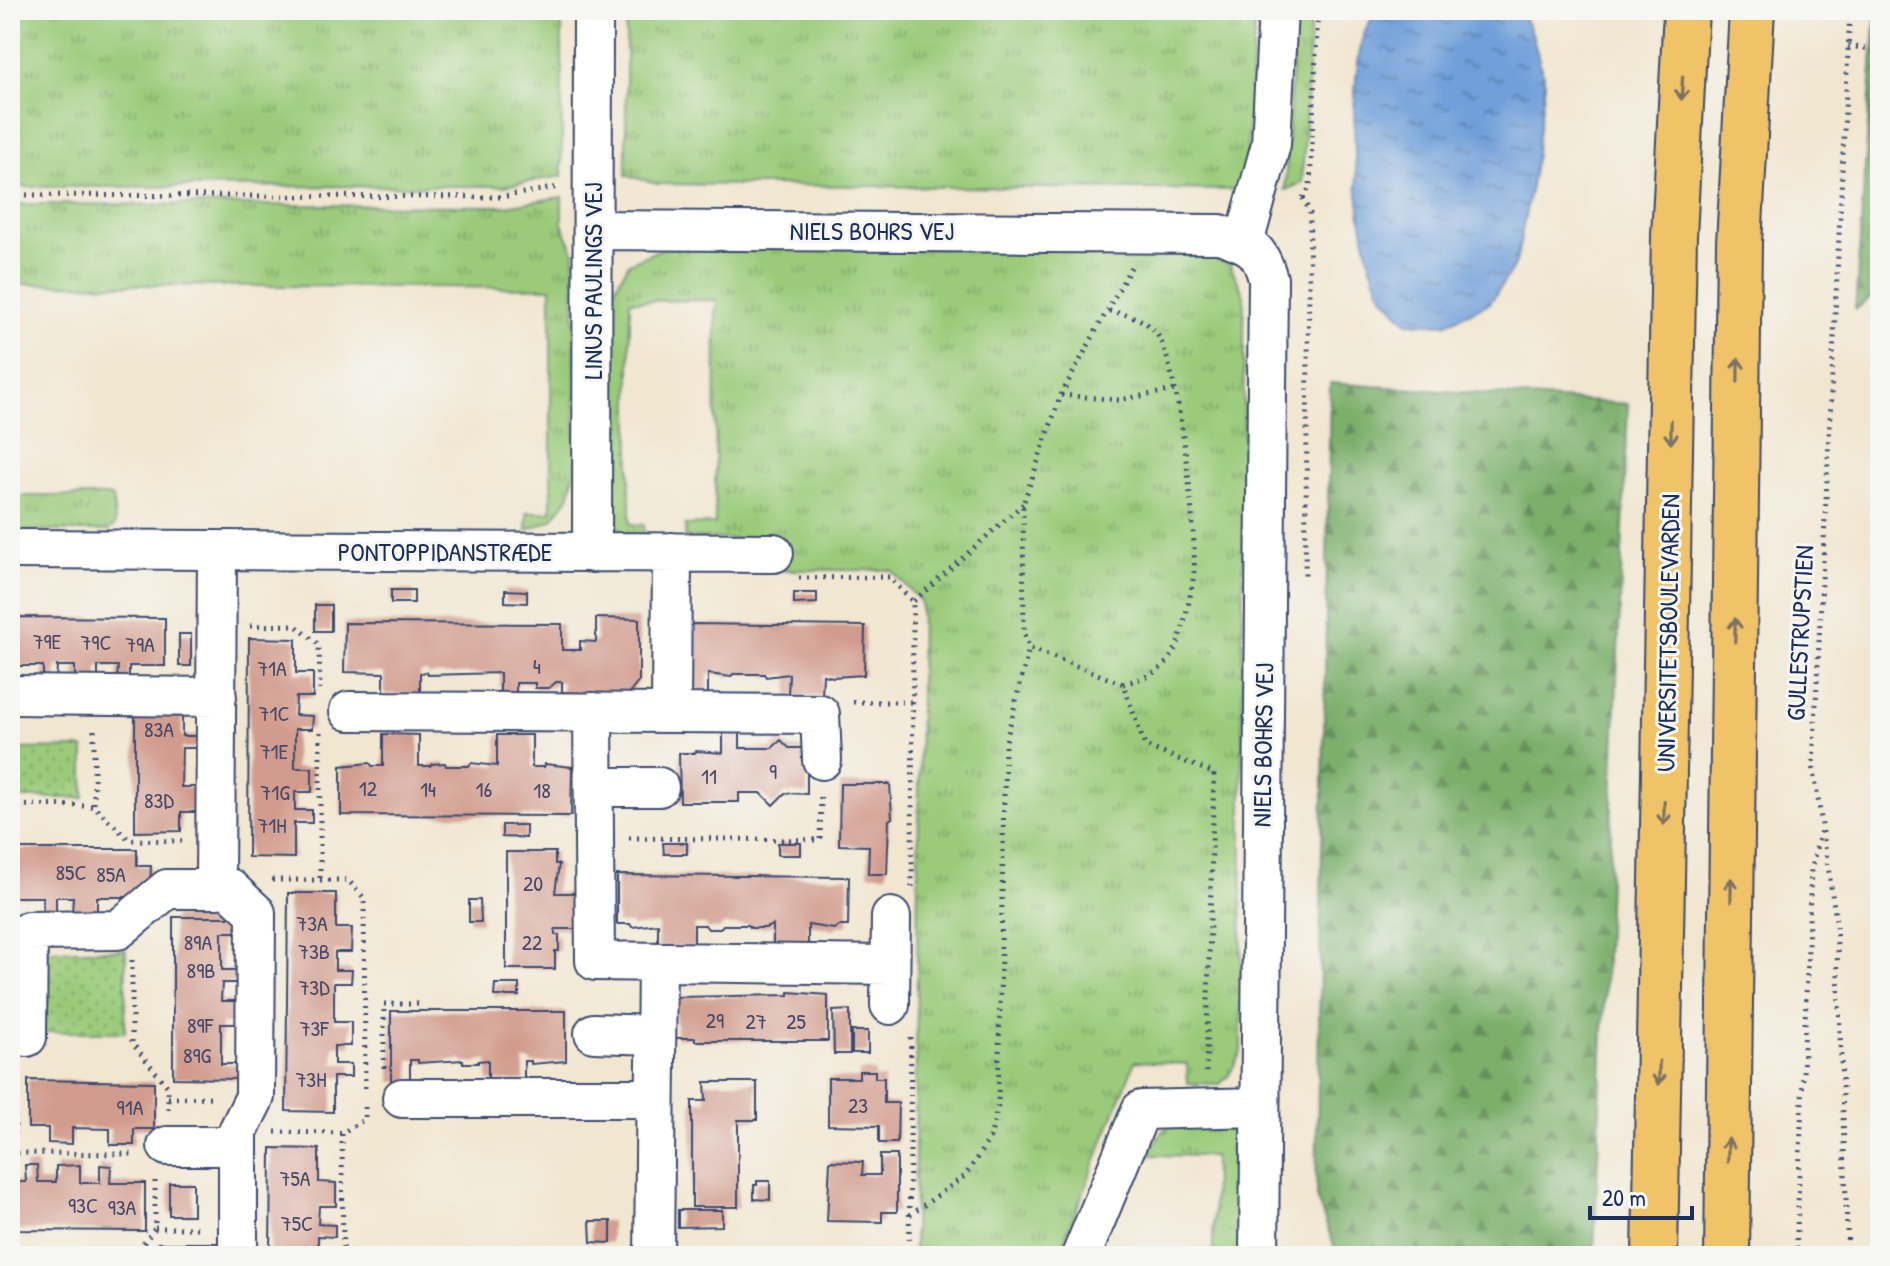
<svg xmlns="http://www.w3.org/2000/svg" width="1890" height="1266" viewBox="0 0 1890 1266" font-family="'Patrick Hand',sans-serif">
<style>
.grass{fill:url(#grass-tufts);stroke:#5b7d6c;stroke-width:2}
.forest{fill:url(#forest-firs);stroke:#4c6f64;stroke-width:2}
.park{fill:url(#park-dots);stroke:#5b7d6c;stroke-width:2}
.water{fill:url(#water-ripples);stroke:#45679c;stroke-width:2}
.building{fill:#d19b8d}
.lines{fill:none;stroke-linecap:round;stroke-linejoin:round}
.minor-casing{stroke:#3b4a6f;stroke-width:42}
.major-casing{stroke:#3b4a6f;stroke-width:48}
.path{stroke:#3b4a6f;stroke-width:5;stroke-dasharray:2 6;stroke-linecap:butt}
.minor{stroke:#fff;stroke-width:38}
.major{stroke:#f0c369;stroke-width:44}
.oneway{stroke:#7b7263}
.labels{text-anchor:middle;stroke-width:6;stroke-linejoin:round;paint-order:stroke}
.number-label{font-size:22px;fill:#484a6a}
.street-label{font-size:26px;fill:#1b2f5e;stroke:#f6f6f2}
</style>
<defs>
<pattern id="grass-tufts" width="24" height="20" patternUnits="userSpaceOnUse" patternTransform="scale(2)"><rect width="24" height="20" fill="#9bcb7a"/><path d="M3 7l-1-3M5 7V3M7 7l1-3M15 17l-1-3M17 17v-4M19 17l1-3" fill="none" stroke="#7ea567"/></pattern>
<pattern id="forest-firs" width="22" height="20" patternUnits="userSpaceOnUse" patternTransform="scale(2)"><rect width="22" height="20" fill="#7caf6a"/><path d="M5 1l3.5 6h-7zM16 11l3.5 6h-7z" fill="#658f5a"/></pattern>
<pattern id="park-dots" width="8" height="8" patternUnits="userSpaceOnUse" patternTransform="scale(2)"><rect width="8" height="8" fill="#9bcb7a"/><path d="M2 2h.1M6 6h.1" fill="none" stroke="#7ea567" stroke-width="1.8" stroke-linecap="round"/></pattern>
<pattern id="water-ripples" width="26" height="14" patternUnits="userSpaceOnUse" patternTransform="scale(2)"><rect width="26" height="14" fill="#6f9fd9"/><path d="M2 4q2-2 4 0t4 0M15 11q2-2 4 0t4 0" fill="none" stroke="#5a82b3"/></pattern>
</defs>
<rect width="100%" height="100%" fill="#f6f6f2"/>
<filter id="ink" filterUnits="userSpaceOnUse"><feTurbulence type="fractalNoise" baseFrequency=".0125" numOctaves="2"/><feDisplacementMap in="SourceGraphic" scale="16" xChannelSelector="R" yChannelSelector="G"/><feConvolveMatrix kernelMatrix="1 2 1 2 8 2 1 2 1" color-interpolation-filters="sRGB"/></filter>
<filter id="wash" filterUnits="userSpaceOnUse"><feTurbulence type="fractalNoise" baseFrequency=".006" numOctaves="4" result="noise"/><feDisplacementMap in="SourceGraphic" scale="32" xChannelSelector="R" yChannelSelector="G"/><feGaussianBlur stdDeviation="1.8" result="paint"/><feColorMatrix in="noise" values="0 0 0 0 0 0 0 0 0 0 0 0 0 0 0 0 0 1.4 0 .05"/><feComposite in="paint" operator="in"/></filter>
<g filter="url(#wash)">
<rect width="100%" height="100%" fill="#f1e6d0"/>
<path class="grass" d="M10 10H562V176L503 186 10 187Z
M626 10H1255L1245 190 657 184 626 175Z
M1295 10H1311L1302 183 1285 190Z
M562 197V224L574 252 576 467 569 497 552 520 527 530V512H551V288L10 284V204L505 206Z
M663 248H1200L1230 265 1244 295 1241 1052 1229 1075 1220 1084 1188 1083 1187 1064 1135 1061 1058 1256H914L921 602 891 570H783L782 540 685 538V525L715 524 716 300 630 301V524L644 525V537L626 536 610 517 609 298 629 263Z
M10 496H107L113 498 115 525 108 531H10Z
M1189 1118H1219L1234 1130 1244 1153 1243 1256H1213L1214 1156 1147 1155 1164 1129Z"/>
<path class="forest" d="M1876 10H1880V291L1855 310Z
M1330 383 1628 404 1594 1256H1338L1316 1197Z"/>
<path class="park" d="M84 748V798H17L16 749Z
M43 950H126L125 1032H42Z"/>
<path class="water" d="M1377 10H1521L1533 37 1545 83 1533 175 1516 263 1490 303 1445 324 1407 322C1398 312 1385 301 1379 289 1355 233 1346 97 1363 38 1365 28 1372 19 1377 10Z"/>
<g id="blocks">
<path class="building" d="M391 590H414V603H391Z
M505 590 527 591V603L505 602Z
M794 593H817V603L794 604Z
M315 605H331V631H315Z
M10 617 165 618V666H129V681H117L118 666H98V682H75V666H57L56 681H43V666H10Z
M596 618 639 619V681L628 695 562 692V682H556L549 688H535V683H516V695H500V673L428 675 427 672 420 673V694H384V673L344 672 345 623 562 624V650H580V641L596 642Z
M690 624 865 626 864 675 833 677 823 675 822 696H788L789 674 766 677 764 674H733L731 677 708 674V695H689Z
M179 634H191V666H179Z
M249 638 296 639V673H313V697H296L295 715 313 716 312 729H295V768H312V792H295V810H312V823H294V858L248 857Z
M135 705H199V716H182V736H198V748H182L181 787H199V812H181V831L135 832Z
M723 727H740V748H772L781 740 789 748H807V794L785 793 773 805 761 793H739V802H680L679 753H695L696 751 723 753Z
M383 734 419 735V766H430L432 764 445 763 446 766H469L471 763 497 766V735H532V767H544L545 764 572 767 571 816 341 815V766L370 763 372 766H383Z
M840 784H890L892 818 889 820 887 874H868L869 846 839 845Z
M502 825H526V838L502 837Z
M663 843H687V854H664Z
M778 843H801V855H778Z
M10 849H137V866H151L150 885 144 889H137V897H97V913H72L73 897H56V913H43V897H10Z
M506 852H555V864H559L555 893H576V929H555V935H559V951H555V969H506Z
M617 875 849 877 848 926H838L834 929 808 925V948L773 947V925L765 928H751L748 925H723L720 929H708L705 925H694V947H658V924L632 927 630 924H617Z
M288 893H336V928H352L351 952H335V970H352L351 983H334V1022H351V1046H334V1064H351V1077H333V1112L286 1111Z
M469 900H480L481 922H469Z
M173 917H240L239 932H222V970H238V983H222L221 1001H238L237 1024H221V1064H239V1079L173 1078Z
M495 984H519V996H494Z
M789 992 828 995V1041H695V1038H676V997L789 995Z
M850 1010V1054H834L833 1011Z
M391 1011H566V1061L531 1064V1061H524V1081H488V1060L478 1061V1063H463V1060L418 1063V1060H410V1082H391Z
M852 1031H868V1053H852Z
M859 1071H875V1078H884V1103H898L897 1143H879V1126L828 1125V1078H859Z
M28 1080 154 1082V1129H134V1145H110V1129L72 1128V1144L48 1143V1128H28Z
M705 1082H757V1120H738V1207H692V1101H706Z
M271 1148 319 1149V1182L336 1183V1206H319L318 1224 335 1225V1237L318 1236V1256H270Z
M880 1155H897V1212H882V1222L827 1221 830 1161 863 1162 862 1175H880Z
M25 1165H37L38 1182H56V1166L80 1165V1183H100V1165L111 1166 110 1183H145V1231L10 1230V1182H26Z
M757 1181H770V1200L754 1199V1185H757Z
M169 1183H193V1215H169Z
M678 1210H722V1226L678 1227Z
M590 1221H611V1243L591 1242Z
M158 1243H222V1256H158Z"/>
</g>
</g>
<g filter="url(#ink)">
<use href="#blocks" fill-opacity="0" stroke="#3b4a6f" stroke-width="2"/>
<g class="lines">
<g class="minor-casing">
<path id="minor" d="M594 230 1220 234C1250 245 1259 246 1268 279L1259 1256
M1244 243 1271 144 1278 10
M10 549 774 553
M217 550 215 889 229 888 256 913 255 1097 238 1131V1256
M592 553 593 10
M10 695 217 697
M349 711 671 713 672 552
M593 712 595 961 890 965
M671 713 820 714 822 760
M594 787H659
M890 1005 891 917
M594 1033 656 1035
M27 1037 28 931 118 930 167 889H215
M402 1098H655
M167 1146H238
M654 1256 657 964
M1081 1256 1141 1110 1259 1107"/>
</g>
<g class="major-casing">
<path id="major" d="M1655 1256 1674 236 1686 10
M1727 1256 1739 243 1752 10"/>
</g>
<path class="path" d="M1848 46 1880 50
M10 195 500 197 559 187
M1303 198 1310 213 1305 576
M1303 198 1310 187 1318 10
M1131 267 1061 395 1023 504 1024 631 1029 648 1123 684 1145 746 1214 773 1206 1073
M1109 311C1128 315 1143 317 1156 333 1179 361 1197 532 1194 572 1192 591 1184 625 1178 643 1167 671 1148 677 1123 684
M1061 395 1119 400 1175 390
M799 578 889 577 913 602 912 891
M914 601 1023 504
M250 626 295 625 319 645 320 690
M853 702H912
M94 730V806L129 840 182 841
M320 732V880
M10 805 94 806
M629 838 820 840 821 793
M272 880H348L364 898 365 1092
M132 960V1043L168 1087V1113
M384 1068V1004H423
M168 1098 215 1097
M275 1132 342 1133
M10 1141 15 1133 16 1068
M10 1150 17 1153 132 1154
M910 1215 965 1176 990 1138 998 1106 1005 745 1029 648
M155 1228H202
M134 1256 155 1228V1176
M343 1256 342 1133 365 1119V1106
M909 1256 911 1033
M1796 1256 1811 869 1821 830
M1848 1256 1836 920 1813 765 1850 10"/>
<use href="#minor" class="minor"/>
<use href="#major" class="major"/>
</g>
<defs><path id="oneway-shaft" d="M-6 0H5M1.5-3L5.5 0L1.5 3" fill="none" stroke-width="1.6" stroke-linecap="round" stroke-linejoin="round" transform="scale(2)"/></defs>
<g class="oneway">
<use href="#oneway-shaft" transform="translate(1682 88) rotate(93)"/>
<use href="#oneway-shaft" transform="translate(1738 370) rotate(-89)"/>
<use href="#oneway-shaft" transform="translate(1671 432) rotate(91)"/>
<use href="#oneway-shaft" transform="translate(1735 630) rotate(-89)"/>
<use href="#oneway-shaft" transform="translate(1664 813) rotate(91)"/>
<use href="#oneway-shaft" transform="translate(1731 890) rotate(-89)"/>
<use href="#oneway-shaft" transform="translate(1659 1073) rotate(91)"/>
<use href="#oneway-shaft" transform="translate(1728 1150) rotate(-89)"/>
</g>
</g>
<g class="labels">
<g class="number-label">
<text x="47" y="649">79E</text>
<text x="96" y="650">79C</text>
<text x="140" y="652">79A</text>
<text x="537" y="674">4</text>
<text x="272" y="676">71A</text>
<text x="274" y="721">71C</text>
<text x="159" y="737">83A</text>
<text x="274" y="759">71E</text>
<text x="773" y="779">9</text>
<text x="709" y="784">11</text>
<text x="368" y="796">12</text>
<text x="428" y="797">14</text>
<text x="484" y="797">16</text>
<text x="542" y="798">18</text>
<text x="275" y="800">71G</text>
<text x="159" y="808">83D</text>
<text x="272" y="833">71H</text>
<text x="71" y="880">85C</text>
<text x="111" y="882">85A</text>
<text x="533" y="891">20</text>
<text x="312" y="931">73A</text>
<text x="198" y="950">89A</text>
<text x="532" y="950">22</text>
<text x="314" y="959">73B</text>
<text x="201" y="978">89B</text>
<text x="314" y="995">73D</text>
<text x="715" y="1028">29</text>
<text x="756" y="1029">27</text>
<text x="796" y="1029">25</text>
<text x="200" y="1033">89F</text>
<text x="314" y="1036">73F</text>
<text x="197" y="1063">89G</text>
<text x="311" y="1087">73H</text>
<text x="858" y="1113">23</text>
<text x="130" y="1115">91A</text>
<text x="295" y="1186">75A</text>
<text x="83" y="1213">93C</text>
<text x="122" y="1215">93A</text>
<text x="297" y="1231">75C</text>
</g>
<g class="street-label">
<text x="872" y="240">NIELS BOHRS VEJ</text>
<text transform="translate(593 281) rotate(-90)" y="9">LINUS PAULINGS VEJ</text>
<text x="445" y="561">PONTOPPIDANSTRÆDE</text>
<text transform="translate(1668 633) rotate(-89)" y="9">UNIVERSITETSBOULEVARDEN</text>
<text transform="translate(1800 633) rotate(-87)" y="9">GULLESTRUPSTIEN</text>
<text transform="translate(1263 745) rotate(-89)" y="9">NIELS BOHRS VEJ</text>
</g>
</g>
<rect width="1890" height="1266" fill="none" stroke="#f6f6f2" stroke-width="40"/>
<path d="M1590 1206v12h102v-12" fill="none" stroke="#1b2f5e" stroke-width="4"/>
<text x="1602" y="1206" font-size="24" fill="#1b2f5e" stroke="#f6f6f2" stroke-width="6" paint-order="stroke">20 m</text>
</svg>
